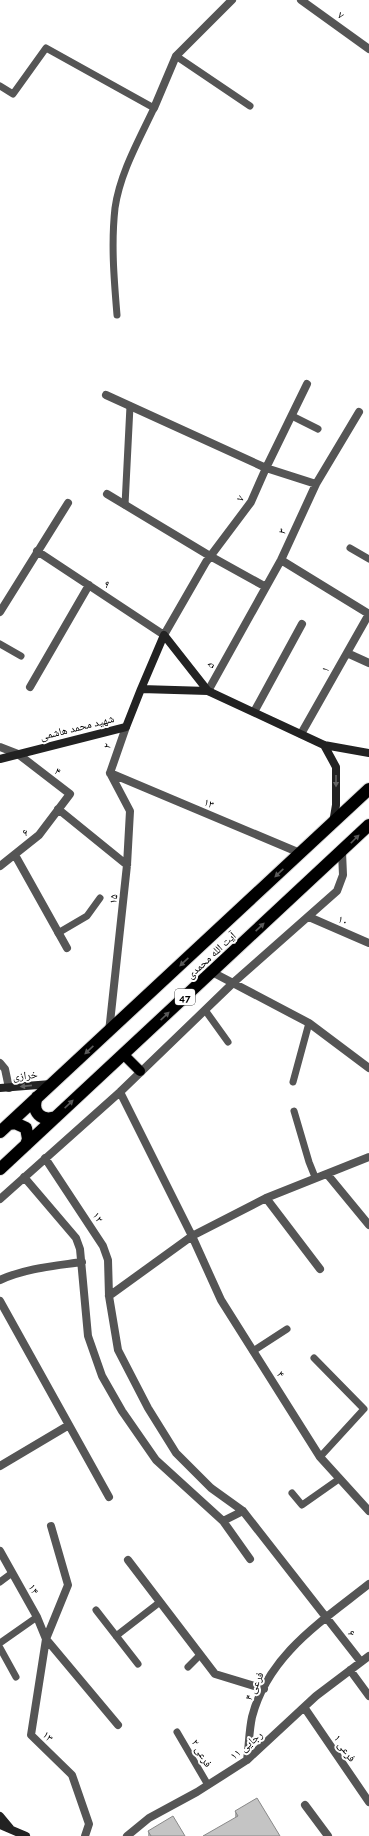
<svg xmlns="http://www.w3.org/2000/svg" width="369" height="1836" viewBox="0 0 369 1836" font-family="Raleway,'Noto Naskh Arabic',sans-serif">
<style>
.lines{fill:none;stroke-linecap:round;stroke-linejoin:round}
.primary-casing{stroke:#dbdbdb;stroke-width:12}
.highway-casing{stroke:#dbdbdb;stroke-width:14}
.lane{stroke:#555;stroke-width:7}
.street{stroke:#555;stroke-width:8}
.secondary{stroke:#222;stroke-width:8}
.primary{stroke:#000;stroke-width:10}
.highway{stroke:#000;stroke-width:12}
.wall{fill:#a9a9a9}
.building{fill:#c4c4c4;stroke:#898989}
.oneway{fill:#646464}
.oneway2{fill:#595959}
.labels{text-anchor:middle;stroke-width:4;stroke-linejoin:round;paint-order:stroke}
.shield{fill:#fff;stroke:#4c4c4c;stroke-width:1}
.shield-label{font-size:10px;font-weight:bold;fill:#000}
.street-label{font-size:11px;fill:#000;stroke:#fff}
</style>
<rect width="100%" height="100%" fill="#fff"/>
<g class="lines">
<g class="primary-casing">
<path id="primary" d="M123 1054 140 1071"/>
</g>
<g class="highway-casing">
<path id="highway" d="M37 1097C31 1112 41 1122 56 1117
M9 1124 15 1123 26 1128 28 1139 26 1145
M0 1132 369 789
M0 1169 369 825"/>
</g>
<path class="lane" d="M176 56 250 106
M0 86 13 94 46 48 154 108C139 140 120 173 115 208 111 244 114 279 117 315
M292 416 318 429
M125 505 130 406
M350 548 369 559
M0 644 21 656
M58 933 87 916 100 898
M205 1010 228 1042
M293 1082 309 1023
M294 1111 309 1162 315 1177
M253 1351 287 1329
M314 1358 364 1409 320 1457
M292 1493 302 1505 339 1479
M0 1582 12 1573
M96 1610 138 1664
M116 1636 160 1602
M0 1643 37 1617
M0 1648 16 1677
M188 1667 200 1655
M177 1732 208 1785"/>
<path class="street" d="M301 0 369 49
M154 108 176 56 232 0
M307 384 266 468 316 484
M107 494 210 556 266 587
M37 551 164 635 206 562 251 502 266 468 106 395
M281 560 369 614
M0 612 68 503
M347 653 369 663
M30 687 89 585
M208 691 281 560 316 484 359 412
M254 712 302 624
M301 734 369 614
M0 747 18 754 70 794 39 835 0 866
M110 773 300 853
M110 773 126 727
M58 809 127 865
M15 855 67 948
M309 917 369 943
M212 972 309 1023 369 1068
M109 1032 127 865 130 811 110 773
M0 1063 5 1069 9 1088
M120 1092 192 1236 221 1300 320 1457 369 1511
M45 1158 103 1246 108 1260 109 1296 118 1350 148 1408 176 1453 211 1488 243 1511 361 1662
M327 1174 369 1225
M24 1177 76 1238 80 1249 88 1336 102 1376 122 1411 156 1460 223 1521 250 1559
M266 1198 320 1269
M0 1199 120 1092 234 982 337 891 343 875 342 852
M0 1280C26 1268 54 1266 82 1262
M109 1296 192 1236 266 1198 369 1157
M0 1301 109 1497
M0 1466 69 1425
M223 1521 243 1511
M51 1526 68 1585 46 1639 31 1735 72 1775 89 1824 85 1836
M0 1551 37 1617 46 1639 118 1725
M128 1560 215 1674 264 1689
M350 1670 369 1696
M304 1707 369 1802
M247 1760C249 1746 249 1731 252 1717 268 1655 321 1622 369 1584
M305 1805 328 1836
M127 1836 149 1818 197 1792 247 1760 316 1696 369 1656"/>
<path class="secondary" d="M141 689 164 635 208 691
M324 745 336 767V805L333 823
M0 759 126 727 141 689 208 691 324 745 369 753
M0 1088 51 1084
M0 1816 10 1828
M0 1825 26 1836"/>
<use href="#primary" class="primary"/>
<use href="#highway" class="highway"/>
</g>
<path class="wall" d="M235 1811 280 1836 235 1817Z
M148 1831 185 1836H148Z"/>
<path class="building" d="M257 1798 280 1836H203L238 1816 235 1811Z
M173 1816 185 1836H151L148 1831Z"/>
<defs><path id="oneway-solid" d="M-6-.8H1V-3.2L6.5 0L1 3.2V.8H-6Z"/></defs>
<g class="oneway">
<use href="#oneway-solid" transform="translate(336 781) rotate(90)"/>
<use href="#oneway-solid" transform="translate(26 1086) rotate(174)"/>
</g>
<g class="oneway2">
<use href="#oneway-solid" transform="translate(355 839) rotate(-45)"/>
<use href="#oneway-solid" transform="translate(279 873) rotate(137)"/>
<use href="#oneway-solid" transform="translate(260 927) rotate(-43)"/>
<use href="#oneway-solid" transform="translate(184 962) rotate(137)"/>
<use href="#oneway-solid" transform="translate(165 1016) rotate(-43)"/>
<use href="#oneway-solid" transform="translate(89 1050) rotate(137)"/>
<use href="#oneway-solid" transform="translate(69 1104) rotate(-43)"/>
</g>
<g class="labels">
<rect class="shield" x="175" y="989" width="20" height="16" rx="3"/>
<g class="shield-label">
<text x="185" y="1001">47</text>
</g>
<g class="street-label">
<text transform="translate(341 15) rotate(36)" y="4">۷</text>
<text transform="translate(240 498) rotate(-58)" y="4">۷</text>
<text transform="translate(282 531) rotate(-65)" y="4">۳</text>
<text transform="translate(107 584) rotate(33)" y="4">۹</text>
<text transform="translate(210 665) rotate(-61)" y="4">۵</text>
<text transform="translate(325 669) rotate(-60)" y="4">۱</text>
<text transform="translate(77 727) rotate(-14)" y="4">شهید محمد هاشمی</text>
<text transform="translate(107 746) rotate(-72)" y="4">۲</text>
<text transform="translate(58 771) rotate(38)" y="4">۴</text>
<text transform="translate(209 803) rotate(23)" y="4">۱۳</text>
<text transform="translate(25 832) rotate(-40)" y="4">۶</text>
<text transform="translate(113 899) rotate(-84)" y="4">۱۵</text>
<text transform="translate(343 920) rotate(23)" y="4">۱۰</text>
<text transform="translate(211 955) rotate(-43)" y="4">آیت الله محمدی</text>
<text transform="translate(25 1075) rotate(-6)" y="4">خرازی</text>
<text transform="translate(98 1217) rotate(57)" y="4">۱۲</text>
<text transform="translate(281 1374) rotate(58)" y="4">۴</text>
<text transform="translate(34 1589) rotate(61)" y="4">۱۴</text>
<text transform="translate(352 1633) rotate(52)" y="4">۶</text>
<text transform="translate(254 1686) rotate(-65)" y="4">فرعی ۴</text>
<text transform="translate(48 1736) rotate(44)" y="4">۱۳</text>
<text transform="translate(246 1745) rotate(-40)" y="4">رجایی ۱۱</text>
<text transform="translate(345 1748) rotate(55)" y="4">فرعی ۱</text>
<text transform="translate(202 1753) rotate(60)" y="4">فرعی ۲</text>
</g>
</g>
</svg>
